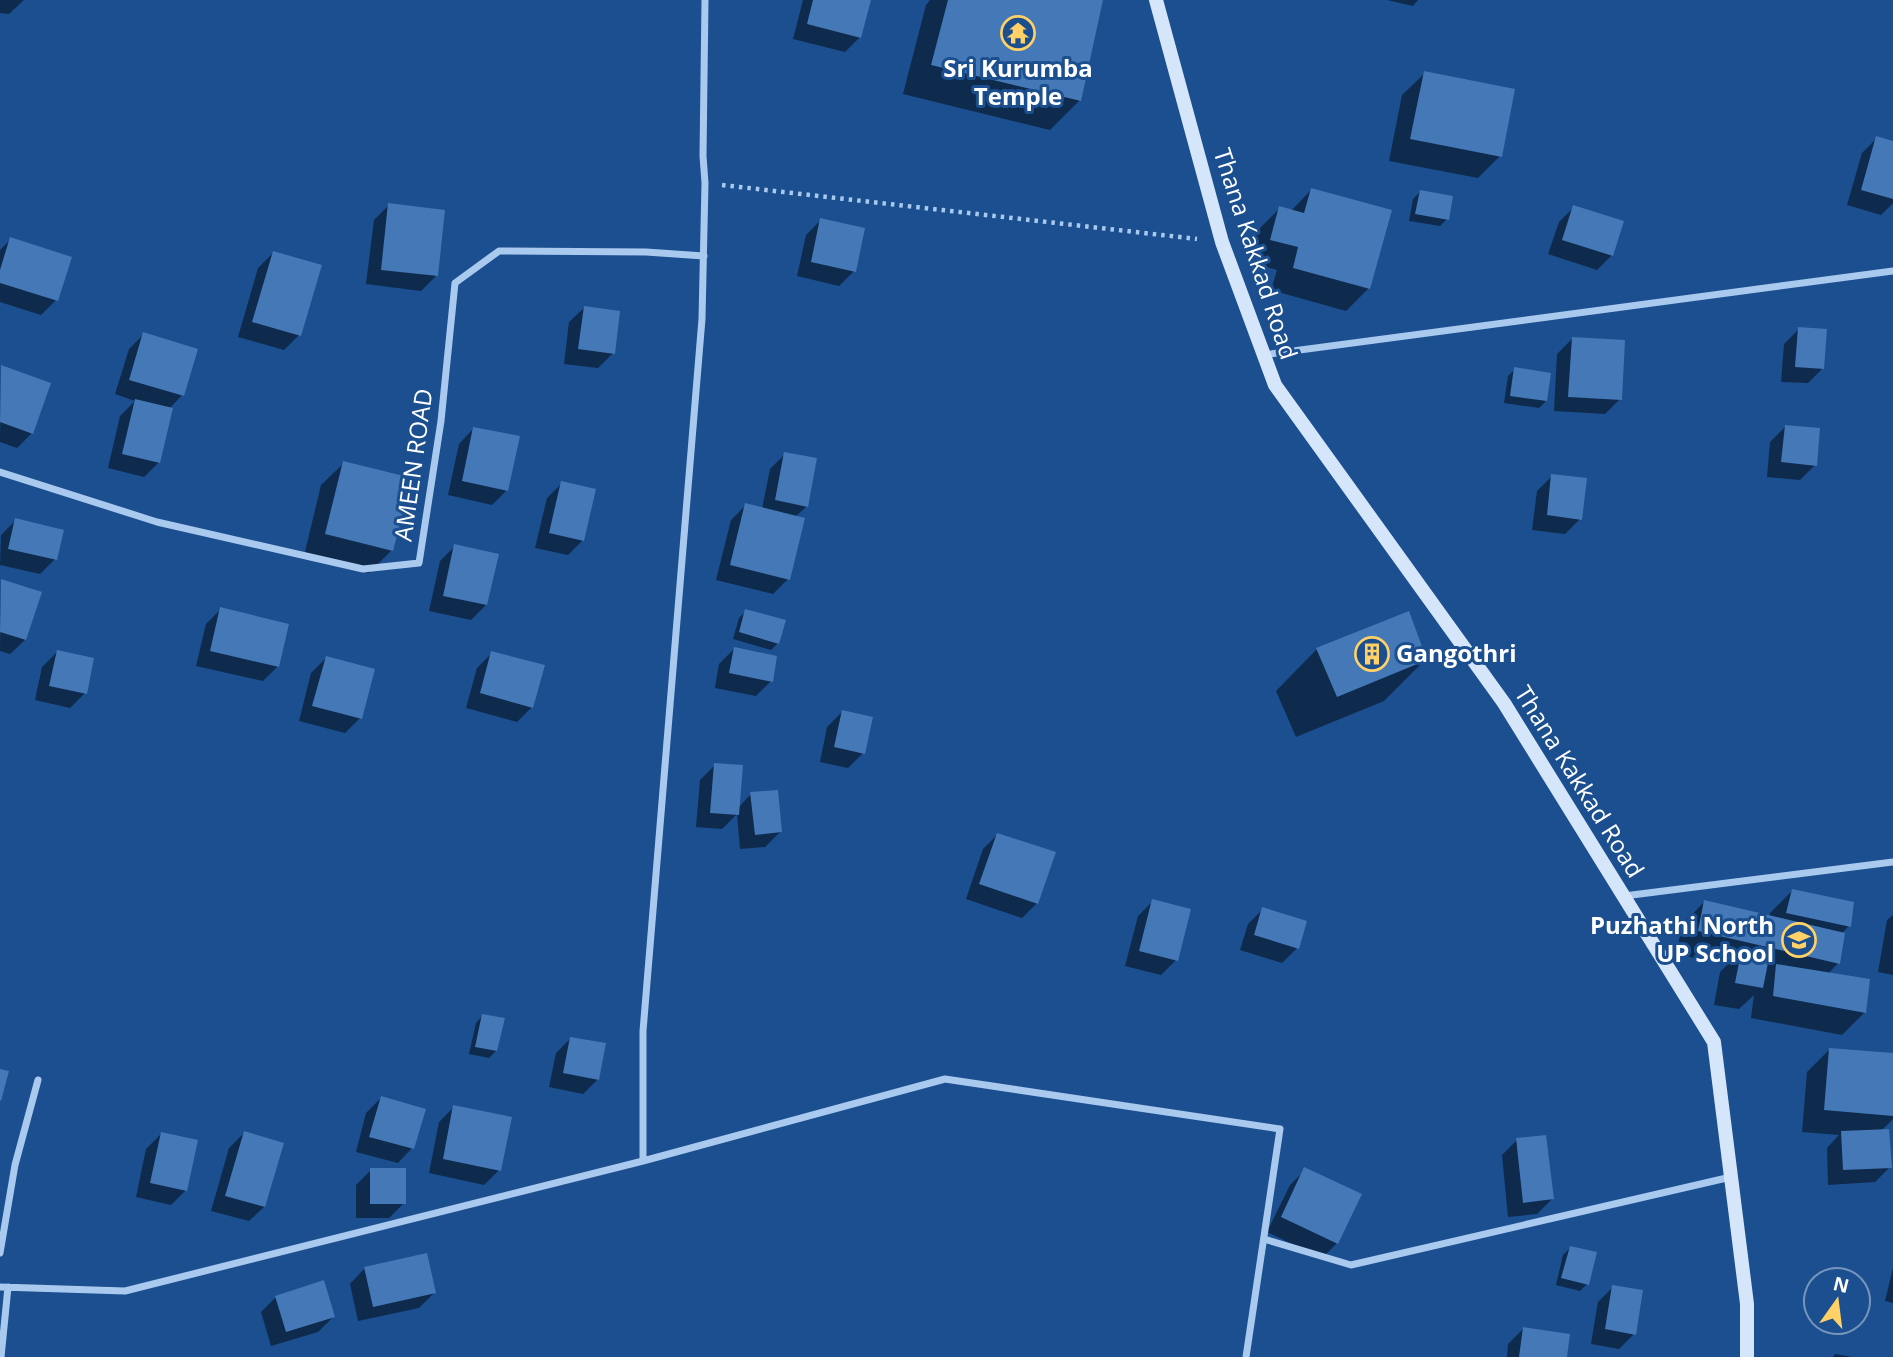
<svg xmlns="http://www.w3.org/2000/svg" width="1893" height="1357" viewBox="0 0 1893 1357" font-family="'Open Sans',sans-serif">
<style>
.shadow{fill:#0007}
.building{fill:#4478b7}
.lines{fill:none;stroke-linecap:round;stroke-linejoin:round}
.path{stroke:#a9c9ee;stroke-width:4.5;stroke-dasharray:3.5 5;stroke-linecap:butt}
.minor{stroke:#a9c9ee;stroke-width:7}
.secondary{stroke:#d6e6fa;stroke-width:14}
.labels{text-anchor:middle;stroke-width:6;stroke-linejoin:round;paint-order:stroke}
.poi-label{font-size:24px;font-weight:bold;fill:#fff;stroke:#1b4f8f}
.street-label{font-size:24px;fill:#fff;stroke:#1b4f8f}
</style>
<rect width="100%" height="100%" fill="#1b4f8f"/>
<path class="shadow" d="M0 0H24L9 14 0 13Z
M803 0H869L860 37 845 52 793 39Z
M930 0H1101L1080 100 1050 130 903 94 926 5Z
M1387 0H1418L1413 6Z
M1425 73 1500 156 1478 178 1389 161 1402 95Z
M1877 138 1893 143V203L1881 215 1847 205 1862 153Z
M1311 190 1369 288 1346 311 1271 290 1277 270 1249 262 1257 231 1280 208 1291 211Z
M1420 192 1447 219 1440 226 1409 221 1413 199Z
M389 205 436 276 421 291 366 284 374 220Z
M1574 207 1612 255 1597 270 1548 254 1559 222Z
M821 220 854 271 839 286 797 276 806 235Z
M11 239 70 258 56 300 41 315 0 302V250Z
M273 253 299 335 284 350 238 337 258 268Z
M584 308 613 353 598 368 564 364 569 322Z
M1799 329 1823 368 1808 383 1781 382 1784 344Z
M144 334 182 395 169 409 159 462 144 477 108 468 120 416 135 401 115 394 129 349Z
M1572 339 1620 399 1605 414 1554 411 1557 354Z
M1 367 32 433 17 448 0 442Z
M1515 369 1546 401 1539 408 1504 403 1508 376Z
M1785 427 1815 465 1800 480 1767 477 1770 442Z
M473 429 507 490 492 505 448 495 459 444Z
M785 454 807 506 795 517 788 579 773 594 716 580 731 520 746 505 762 509 770 469Z
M344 463 392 550 369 573 304 556 321 485Z
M1552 476 1580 519 1565 534 1532 530 1537 491Z
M562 483 583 540 568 555 535 548 547 498Z
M16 520 55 559 40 574 0 565 1 535Z
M455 546 486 605 471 620 429 611 440 561Z
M1 581 25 640 10 654 0 651Z
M221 609 278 666 263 681 196 666 206 624Z
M746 611 778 643 771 650 733 639 739 618Z
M734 649 771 681 756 696 715 688 719 664Z
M1317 649 1425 660 1384 701 1296 737 1276 691Z
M57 652 85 693 70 708 35 700 42 667Z
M492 653 532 707 517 722 466 708 477 668Z
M326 658 360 718 345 733 299 721 311 673Z
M842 712 863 753 848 768 820 762 827 727Z
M715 765 738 808 751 794 780 832 765 847 740 849 737 814 722 829 696 827 700 780Z
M998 834 1037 903 1022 918 966 899 983 849Z
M1792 891 1849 926 1841 934 1838 963 1828 974 1865 1012 1842 1035 1751 1018 1754 995 1739 1009 1714 1005 1720 972 1727 965 1676 954 1682 925 1704 902 1769 917 1770 913Z
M1153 901 1176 960 1161 975 1125 966 1138 916Z
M1263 909 1297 948 1282 963 1240 950 1248 924Z
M1893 915V975L1878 972 1887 920Z
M483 1015 496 1051 489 1058 469 1054 476 1023Z
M571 1038 598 1079 583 1094 549 1087 556 1053Z
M1830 1049 1893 1055V1119L1881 1131 1890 1167 1875 1182 1828 1185 1827 1148 1839 1135 1802 1132 1807 1072Z
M381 1098 412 1148 398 1163 356 1152 366 1113Z
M454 1107 499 1170 484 1185 429 1173 439 1122Z
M244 1133 264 1207 249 1221 211 1211 229 1148Z
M161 1134 186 1190 171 1205 136 1197 146 1149Z
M1517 1140 1552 1199 1537 1214 1508 1217 1502 1155Z
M371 1170 404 1203 389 1218H356V1185Z
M1305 1170 1337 1243 1322 1258 1267 1232 1290 1185Z
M1570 1248 1587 1284 1580 1291 1556 1285 1563 1255Z
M1893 1268V1303L1885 1301Z
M364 1269 434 1293 419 1308 358 1321 350 1284Z
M1613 1287 1634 1334 1619 1349 1591 1344 1598 1302Z
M276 1297 333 1317 318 1332 271 1346 261 1312Z
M1523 1329 1565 1357H1507L1508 1344Z
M1835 1354 1852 1357H1833Z"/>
<path class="building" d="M813 0H871L861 38 807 24Z
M948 0H1103L1081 101 931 65Z
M1424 71 1515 89 1502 157 1410 139Z
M1876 136 1893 141V199L1861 190Z
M1311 188 1392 210 1370 289 1293 268 1298 247 1270 240 1279 206 1304 213Z
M1420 190 1453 196 1449 220 1415 214Z
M388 203 445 210 438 276 381 270Z
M1573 205 1624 221 1613 256 1562 240Z
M820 218 865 228 856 272 811 262Z
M10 237 72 257 58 301 0 283V270Z
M273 251 322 265 301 336 252 322Z
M584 306 620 311 615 354 578 349Z
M1798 327 1827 329 1824 369 1795 367Z
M143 332 198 349 184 396 129 380Z
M1572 337 1625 340 1622 400 1568 397Z
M1 365 51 383 33 434 0 422Z
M1514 367 1551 373 1547 401 1510 396Z
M135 399 173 408 160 463 122 454Z
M1785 425 1820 428 1817 466 1781 462Z
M473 427 520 436 508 491 462 481Z
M784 452 817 458 808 507 775 500Z
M343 461 412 478 393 551 325 534Z
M1551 474 1587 478 1582 520 1547 515Z
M561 481 596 489 584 541 549 533Z
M745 503 805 518 790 580 730 565Z
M15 518 64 530 57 560 8 549Z
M454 544 499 554 487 605 443 596Z
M1 579 42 592 26 640 0 632Z
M220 607 289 624 279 667 210 651Z
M745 609 786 620 779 644 739 632Z
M1409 611 1427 660 1337 697 1316 648Z
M734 647 777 656 773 682 729 673Z
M57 650 94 658 87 694 49 686Z
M491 651 545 665 533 708 480 693Z
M326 656 375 669 362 719 312 706Z
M842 710 873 717 865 754 834 747Z
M714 763 743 765 739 815 710 813Z
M778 790 782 832 755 835 750 792Z
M997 833 1056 852 1038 904 979 884Z
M1792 889 1854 902 1851 927 1786 913Z
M1152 899 1191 909 1178 961 1139 951Z
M1704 900 1845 933 1840 964 1698 931Z
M1262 907 1307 921 1299 949 1254 935Z
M1742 947 1770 953 1763 988 1735 983Z
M1776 964 1870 979 1866 1013 1773 996Z
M482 1014 505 1018 497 1051 475 1047Z
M570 1037 606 1043 599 1080 563 1073Z
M1829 1048 1893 1053V1116L1824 1110Z
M0 1069 9 1071 1 1101 0 1100Z
M381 1096 426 1109 414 1149 369 1137Z
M453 1105 512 1117 501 1171 443 1159Z
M1889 1129 1892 1168 1843 1170 1841 1131Z
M244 1131 284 1143 265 1207 225 1196Z
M161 1132 198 1140 187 1191 150 1183Z
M1546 1135 1554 1199 1523 1203 1516 1138Z
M1304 1167 1362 1194 1338 1244 1281 1217Z
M370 1168H406V1204H370Z
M1570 1246 1597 1252 1589 1285 1561 1278Z
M427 1253 436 1293 373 1307 364 1267Z
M324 1280 335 1317 286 1332 275 1296Z
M1612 1285 1643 1290 1636 1335 1605 1329Z
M1523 1327 1570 1334 1567 1357H1519Z"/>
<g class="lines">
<path class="path" d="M722 185 1197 239"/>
<path class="minor" d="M1263 355 1893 271
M0 472 157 522 363 569 419 563 441 421 455 283 499 251 646 252 704 256
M1624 896 1893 862
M643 1161 945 1079 1280 1129 1246 1357
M1264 1239 1351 1265 1731 1177
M0 1253 15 1165 38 1080
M0 1287 125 1291 643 1161V1031L702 319 705 183 703 156 705 0
M1 1357 8 1287"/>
<path class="secondary" d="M1156 0 1222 242 1275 385 1504 703 1714 1042 1747 1304V1357"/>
</g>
<defs>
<g id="temple-ring" transform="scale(1.75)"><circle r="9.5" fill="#1b4f8f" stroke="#ffd166" stroke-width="1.5"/><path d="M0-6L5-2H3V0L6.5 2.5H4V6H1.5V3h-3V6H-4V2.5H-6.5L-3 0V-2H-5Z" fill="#ffd166"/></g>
<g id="building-ring" transform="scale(1.75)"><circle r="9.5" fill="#1b4f8f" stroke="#ffd166" stroke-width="1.5"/><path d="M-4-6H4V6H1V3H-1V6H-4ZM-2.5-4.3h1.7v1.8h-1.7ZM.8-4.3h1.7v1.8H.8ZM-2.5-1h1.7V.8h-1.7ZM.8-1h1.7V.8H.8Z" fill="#ffd166"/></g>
<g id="school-ring" transform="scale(1.75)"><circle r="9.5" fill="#1b4f8f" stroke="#ffd166" stroke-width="1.5"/><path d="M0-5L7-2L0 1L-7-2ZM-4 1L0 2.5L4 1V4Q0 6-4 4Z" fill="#ffd166"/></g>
</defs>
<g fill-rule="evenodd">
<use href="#temple-ring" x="1018" y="33"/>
<use href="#building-ring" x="1372" y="654"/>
<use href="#school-ring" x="1799" y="940"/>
</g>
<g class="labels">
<g class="poi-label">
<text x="1018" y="77">Sri Kurumba<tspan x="1018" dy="28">Temple</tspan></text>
<text x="1396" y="662" text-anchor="start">Gangothri</text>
<text x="1774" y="934" text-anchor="end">Puzhathi North<tspan x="1774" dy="28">UP School</tspan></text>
</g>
<g class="street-label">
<text transform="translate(1255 254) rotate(72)" y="8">Thana Kakkad Road</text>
<text transform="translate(414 465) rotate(-82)" y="8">AMEEN ROAD</text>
<text transform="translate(1579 782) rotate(58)" y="8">Thana Kakkad Road</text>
</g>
</g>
<g transform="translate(1837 1301) rotate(14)"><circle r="33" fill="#1b4f8f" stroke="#7695bc" stroke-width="2"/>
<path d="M0-5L12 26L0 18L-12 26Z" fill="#ffd166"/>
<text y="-10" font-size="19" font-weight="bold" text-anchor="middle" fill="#ffffff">N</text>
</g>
</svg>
